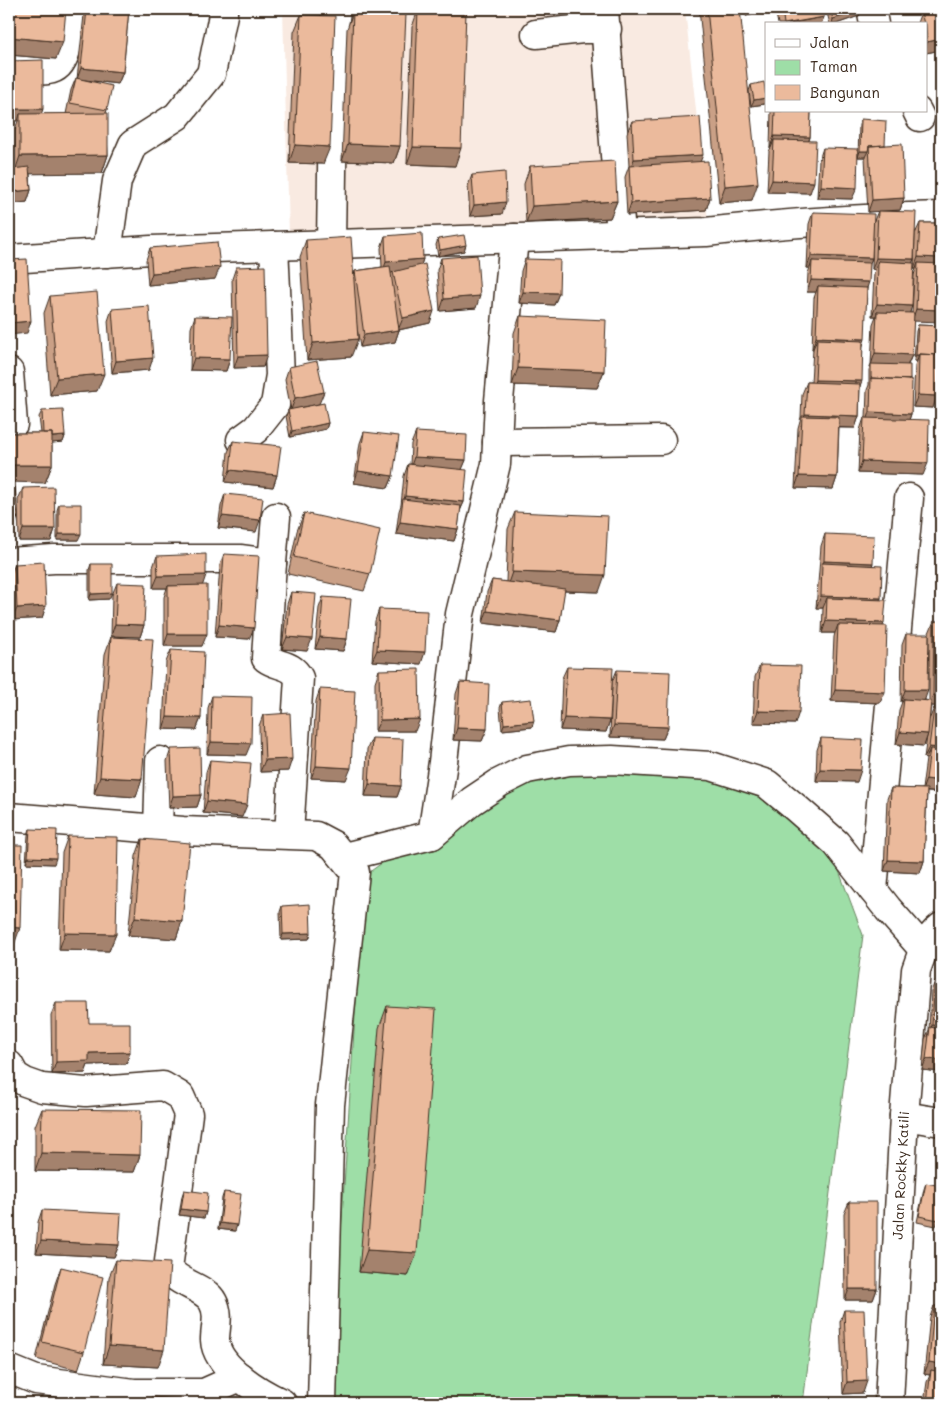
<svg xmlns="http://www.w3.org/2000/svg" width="950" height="1412" viewBox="0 0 950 1412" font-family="Mali,sans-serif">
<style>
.built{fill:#f9eae1}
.green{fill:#9edea7;stroke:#6c8462}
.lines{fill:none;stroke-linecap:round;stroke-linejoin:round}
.minor-casing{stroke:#3b2a1e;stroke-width:31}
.minor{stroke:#fff;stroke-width:28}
.wall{fill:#caa086;stroke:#3b2a1e}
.shaded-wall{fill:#a4826d;stroke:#3b2a1e}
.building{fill:#ebba9c;stroke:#3b2a1e}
.labels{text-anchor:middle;stroke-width:4;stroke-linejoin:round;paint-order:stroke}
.street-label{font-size:14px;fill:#3b2a1e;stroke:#fff}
</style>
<rect width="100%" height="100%" fill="#fff"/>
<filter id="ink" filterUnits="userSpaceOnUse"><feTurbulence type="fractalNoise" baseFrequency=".02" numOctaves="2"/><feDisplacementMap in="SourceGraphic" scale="10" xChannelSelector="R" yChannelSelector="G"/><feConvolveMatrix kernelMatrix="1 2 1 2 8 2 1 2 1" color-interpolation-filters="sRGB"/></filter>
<g filter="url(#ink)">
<path class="built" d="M283 9H685L708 220 289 235Z"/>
<path class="green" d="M585 762 707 773 785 810 836 863 863 935 803 1403H330L364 876 503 775Z"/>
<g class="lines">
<g class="minor-casing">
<g id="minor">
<path d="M604 9 621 235"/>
<path d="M871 9 874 24"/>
<path d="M536 34 583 29H607"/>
<path d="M9 67C20 68 37 72 48 70 71 67 69 26 70 9"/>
<path d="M917 111 920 117"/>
<path d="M331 244 334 29 336 9"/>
<path d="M107 253 117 181 133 144 177 116 211 74 223 15V9"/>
<path d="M9 259 151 250 706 232C784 223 863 218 941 216"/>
<path d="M9 372 13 424"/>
<path d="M241 440 256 429 275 405 280 375 274 246"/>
<path d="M497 442 661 440"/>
<path d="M9 562 54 559H240L272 563 266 658C278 667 291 663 299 678L289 834"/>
<path d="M272 563 276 517"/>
<path d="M9 817 183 831 316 836 333 845 355 872 330 1105 322 1403"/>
<path d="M158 829 160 761"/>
<path d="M432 835 472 801 499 783 527 769 569 761 612 760 711 766 767 784 796 808 836 843 888 909 923 949"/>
<path d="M344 857 432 835 443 762 460 614 496 464 499 401 514 238"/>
<path d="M873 890 909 498"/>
<path d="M9 1065 15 1076 25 1082 42 1088 86 1092 163 1086 180 1096 188 1114 168 1269C180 1285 205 1287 213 1302 220 1315 215 1327 215 1340 216 1367 260 1393 282 1403"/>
<path d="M904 1116 941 1122"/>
<path d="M9 1369 36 1380 134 1393H204L240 1377"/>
<path id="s1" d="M889 1403 904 1116 916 970C922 953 927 938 941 927"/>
</g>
</g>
<use href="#minor" class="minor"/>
</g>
<path class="wall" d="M9 9H66L56 59 9 55Z
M86 9H129L123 72 118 84 85 80 107 110 106 113 108 155 102 173H30L31 190 27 202 9 204V140L12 169H14V132L18 121 9 61 41 114H66L71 90 76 78 77 79 84 15Z
M699 9H740L752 200 719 203Z
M744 9H771V10L746 16Z
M775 9H822L824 17 821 24H778Z
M826 9H861L859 16 836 24H830Z
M941 9V50L926 53V24L917 23 921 12Z
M418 10 455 166 407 164 412 27Z
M353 12 400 146 394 163 342 161 347 29Z
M301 15 323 164 289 163 294 32Z
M751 85 766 94V100L765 104 751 106 749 91Z
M771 111H811L810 137 809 141 810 193 767 192 769 151 771 148H770Z
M861 119 885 145 904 198 900 210 880 211 914 259 912 263 910 313H912L914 275 916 269H914L915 234 920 223H941L913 321 912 355 908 365 910 380 911 414 909 420 923 475 858 473 860 430 864 418H866L867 390 869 385V370L871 365 873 324 876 316H872L874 273 875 270 872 269 873 223 878 211 868 212 865 157H858L859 125Z
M632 121 700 161 710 198 706 210 627 215 625 177 629 166 627 133Z
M823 148 852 199 817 198 819 160Z
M530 166 617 201 610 218 526 223 524 184Z
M472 175 502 214 470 216 468 186Z
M813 212 872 258 870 263 867 288 860 385 859 416 855 428H839L837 477 833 489 795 488 798 428 801 417 802 394 807 382H811L813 349H812L814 298 816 292H807L808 273 810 268H807L809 224Z
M385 236 423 259 421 265 430 323 399 330 395 342 360 347 356 321 351 357 307 360 300 257 306 240 354 276 355 271 382 267 381 248Z
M438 239 464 251 438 256 436 245Z
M150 248 215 279 148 285 146 260Z
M441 258 476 308 440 311 437 270Z
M525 259 559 293 554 305 519 303 521 271Z
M236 267 263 367 234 368 232 279Z
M50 296 97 391 50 395 44 313Z
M112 309 149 370 112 373 108 321Z
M195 316 230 359 226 371 190 370 191 328Z
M520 316 604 371 597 388 512 385 514 333Z
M918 325 941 326V428H936L938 400 939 395H937L933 408 913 407 915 366 917 361H914L916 331Z
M289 367 319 404 328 423 326 429 290 437 286 416 288 410H291L285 379Z
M42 411 65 436 63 442 52 443V465L45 483 13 433H41L39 417Z
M364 432 393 476 388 488 354 483 360 443Z
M416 432 466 460 462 469 464 502 460 511 458 529 454 541 396 534 399 511 401 505 404 476 408 464 410 465 411 444Z
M233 441 277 475 273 487 225 482 228 452Z
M23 488 55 529 51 541H19L18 500Z
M225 494 256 532 218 528 221 506Z
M59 504 78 540H57V510Z
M515 512 599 592 564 591 560 620 556 632 483 623 487 592 492 580 506 582 508 529Z
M304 513 370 574 364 591 288 574 297 531Z
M825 534 873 563 872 565 881 598 880 600 883 626 880 703 831 701 834 637 835 633H822L823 608H816L821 546Z
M224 554 249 639 215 637 220 565Z
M157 556 202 585V646H164V597L167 588H153V567Z
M15 564 46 606 42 618 12 620 9 649 11 574Z
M91 564 109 599 89 600V570Z
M117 583 144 625 140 637 111 636 112 595Z
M291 592 307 651 282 649 287 604Z
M323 597 347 639 343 651 315 649 319 608Z
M379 609 421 664 372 661 375 621Z
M934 621 941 706H931L929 720 934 708 941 709V793L927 792 924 861 920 873 884 871 887 799 891 788 922 789 926 759 924 758 927 736 924 746 896 744 899 710 902 702H901L902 645 906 634 925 700 929 701V633Z
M111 637 142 779 136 797 94 794 105 654Z
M171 650 201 718 196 730 163 729 166 662Z
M760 665 795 724 753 723 755 677Z
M567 667 610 720 606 732 560 730 562 678Z
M379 670 415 731H375V682Z
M617 670 668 727 663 739 610 737 612 682Z
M460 682 487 729 482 741 453 740 456 694Z
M320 689 346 780 311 778 316 701Z
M212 696 246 755 207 754 208 708Z
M502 702 532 727 502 730 500 708Z
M263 715 288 771 260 772 259 726Z
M372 738 401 786 397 797 365 796 367 749Z
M821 738 857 782 816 781 817 750Z
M171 749 201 795 197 807 169 808 167 761Z
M210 760 242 817 203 813 206 772Z
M30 829 54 864 26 863 28 835Z
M68 836 116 934 109 951 59 950 62 853Z
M142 839 182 921 176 939 128 935 136 856Z
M282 906 311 933 309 939 281 940 280 912Z
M935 981H941V1072L922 1070 925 1039 929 1030 931 992Z
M56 1003 89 1023 130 1052 126 1064 88 1065 85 1073 52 1074 51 1015Z
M387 1006 408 1276 359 1272 379 1028Z
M42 1109 140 1155 134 1172 35 1171V1126Z
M941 1133V1174H937Z
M926 1183 938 1220 936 1226 917 1222 924 1189Z
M184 1190 206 1212 204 1218 179 1215 182 1196Z
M224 1192 235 1231 218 1229 222 1198Z
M849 1202 877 1289 873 1300H845L844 1214Z
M42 1210 119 1245 114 1257 36 1253 38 1222Z
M116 1260 158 1367 103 1364 109 1277Z
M61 1267 84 1352 78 1370 36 1359 55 1284Z
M934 1306 941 1403H924L927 1382 930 1375 924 1374 930 1317Z
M844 1310 863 1393 843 1394 840 1322Z"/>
<path class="shaded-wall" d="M753 9H771V10L746 16 748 10Z
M861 10 859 16 836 24H832L833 19Z
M824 17 821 24H788Z
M9 37 63 42 56 59 9 55Z
M941 39V50L926 53 927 42Z
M81 68 123 72 118 84 77 79Z
M766 98 765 104 751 106 754 100Z
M9 109H43L39 121 20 114 18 121H9Z
M774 136 810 137 806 149 774 140 771 148H770Z
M348 144 400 146 394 163 342 161Z
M295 145 330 147 323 164 289 163Z
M413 147 461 148 455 166 407 164Z
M860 151H868L865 157H858Z
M108 155 102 173 14 174 20 156Z
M703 155 698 167 630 171 634 159Z
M772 180 814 182 810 193 767 192Z
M758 183 752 200 719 203 725 186Z
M821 186 857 188 852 199 817 198Z
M31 190 27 202 9 204V192Z
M710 198 706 210 627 215 631 203Z
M904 198 900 210 868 212 872 200Z
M617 201 610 218 526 223 532 206Z
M506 202 502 214 470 216 474 205Z
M466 245 464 251 438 256 440 250Z
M811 256 872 258 867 270 812 261 810 268H807Z
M918 257 941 258V270L918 263 916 269H914Z
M876 258 914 259 909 271 878 261 875 270 872 269Z
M423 259 419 271 393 272 392 273 382 274 386 262Z
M220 267 215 279 148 285 152 273Z
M811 280 869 282 865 294 818 286 816 292H807Z
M523 292 559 293 554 305 519 303Z
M480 296 476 308 440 311 444 299Z
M877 304 912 306 908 318 877 312 876 316H872Z
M916 309 941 310V322L912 321Z
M434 311 430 323 398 330 403 318Z
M31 321 27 333 9 335V323Z
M399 330 395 342 360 347 364 335Z
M816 337 865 339 861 351 817 339 813 349H812Z
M358 339 351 357 307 360 313 343Z
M875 353 912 355 907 366 871 365Z
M267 355 263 367 234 368 238 356Z
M916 355H919L917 361H914Z
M153 358 149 370 112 373 116 361Z
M194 358 230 359 226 371 190 370Z
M518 368 604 371 597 388 512 385Z
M104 374 97 391 50 395 57 378Z
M815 380 862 381 857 393 811 391Z
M940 383 941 384V389L939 395H935Z
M324 392 319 404 291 410 295 398Z
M918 395 937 396 933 408 913 407Z
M870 412 911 414 907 426 866 424Z
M805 414 859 416 855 428 801 426Z
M940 416H941V428H936Z
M328 423 326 429 290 437 292 431Z
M65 436 63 442 41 444 44 438Z
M414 457 466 460 461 472 410 469Z
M862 461 928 463 923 475 858 473Z
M9 465H52L45 483 9 482Z
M230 470 277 475 273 487 225 482Z
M358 471 393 476 388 488 354 483Z
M799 476 837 477 833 489 795 488Z
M405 496 464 502 459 513 403 502Z
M222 516 260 520 256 532 218 528Z
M18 517 14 528 9 529V518Z
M400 522 458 529 454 541 396 534Z
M23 529H55L51 541H19Z
M59 534H81L78 540H57Z
M824 561 873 563 869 574 822 565Z
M512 572 605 575 599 592 506 589Z
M206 575 202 587 168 586 167 588H153L158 576Z
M112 593 109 599 89 600 91 594Z
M821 596 881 598 876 610 827 598 823 608H816Z
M46 606 42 618 12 620 17 608Z
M487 611 560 620 556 632 483 623Z
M826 621 884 623 880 635 838 625 835 633H822Z
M115 624 144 625 140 637 111 636Z
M219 625 254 628 249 639 215 637Z
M168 634H207L202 646H164Z
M287 637 312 639 307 651 282 649Z
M320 637 347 639 343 651 315 649Z
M9 638H13L9 649Z
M377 650 425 652 421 664 372 661Z
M835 690 885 692 880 703 831 701Z
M905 690H928L924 702 904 699 902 702H901Z
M941 694V706H928L933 695Z
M758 711 799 712 795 724 753 723Z
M167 717 201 718 196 730 163 729Z
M564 718 610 720 606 732 560 730Z
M420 719 415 731H375L380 720Z
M534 721 532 727 502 730 504 724Z
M614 725 668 727 663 739 610 737Z
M457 728 487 729 482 741 453 740Z
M900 732 928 734 924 746 896 744Z
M211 742 251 743 246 755 207 754Z
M929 747 941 748V760L930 749 926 759 924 758Z
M292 759 288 771 260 772 265 760Z
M316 766 351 768 346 780 311 778Z
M820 769 861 770 857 782 816 781Z
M100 777 142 779 136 797 94 794Z
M926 779 941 781V793L922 791Z
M369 784 401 786 397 797 365 796Z
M201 795 197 807 169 808 173 796Z
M207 801 247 805 242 817 203 813Z
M28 857 56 858 54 864 26 863Z
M888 860 924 861 920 873 884 871Z
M135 917 182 921 176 939 128 935Z
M9 927 20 928 14 945H9Z
M65 933 116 934 109 951 59 950Z
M311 933 309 939 281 940 283 934Z
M932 1025 941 1026V1038L928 1037Z
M130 1052 126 1064 88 1065 85 1073 52 1074 56 1062 89 1053Z
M926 1059 941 1060V1072L922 1070Z
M41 1153 140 1155 134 1172 35 1171Z
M941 1163V1174H937Z
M181 1209 206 1212 204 1218 179 1215Z
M220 1223 237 1225 235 1231 218 1229Z
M41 1241 119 1245 114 1257 36 1253Z
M367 1250 417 1253 408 1276 359 1272Z
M849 1289H877L873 1300H845Z
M109 1346 164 1350 158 1367 103 1364Z
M929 1362 941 1364V1376L931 1370 930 1375 924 1374Z
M867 1381 863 1393 843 1394 847 1382Z"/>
<path class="building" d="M11 9H66L63 42 9 37Z
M87 9H129L123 72 81 68Z
M707 9H740L758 183 725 186Z
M782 9H822L824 17 784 24Z
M830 9H861V10L833 19Z
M937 9H941V39L927 42 926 24H924L921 12Z
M418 10 466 12 461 148 413 147Z
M353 12 406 14 400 146 348 144Z
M301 15 335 16 330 147 295 145Z
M43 60V109H9V61Z
M76 78 112 86 107 110 70 103Z
M764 82 766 98 754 100 751 85Z
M775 111H811L810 137 774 136Z
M108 113V155L20 156V114Z
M700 117 703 155 634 159 632 121Z
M861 119 886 121 885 145 869 146 868 151H860Z
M9 140H10L12 169 29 167 31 190 9 192Z
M774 140 816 141 814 182 772 180Z
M902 144 904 198 872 200 869 146Z
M823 148 858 149 857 188 821 186Z
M615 161 617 201 532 206 530 166Z
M708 161 710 198 631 203 629 166Z
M505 172 506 202 474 205 472 175Z
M878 211 916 212 914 259 876 258Z
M813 212 874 214 872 258 811 256Z
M920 223H941V258L918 257Z
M422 233 423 259 386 262 385 236Z
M464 235 466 245 440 250 438 239Z
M351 237 358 339 313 343 306 240Z
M217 242 220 267 152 273 150 248Z
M477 255 480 296 444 299 441 258Z
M27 259 31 321 9 323V260Z
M525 259 560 260 559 293 523 292Z
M812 261 870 263 869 282 811 280Z
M878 261 914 263 912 306 877 304Z
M918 263 941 264V310L916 309Z
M425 264 434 311 403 318 393 272Z
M265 266 267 355 238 356 236 267Z
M390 266 399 330 364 335 355 271Z
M818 286 867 288 865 339 816 337Z
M97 292 104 374 57 378 50 296Z
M149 306 153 358 116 361 112 309Z
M877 312 914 313 912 355 875 353Z
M195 316 232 317 230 359 194 358Z
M520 316 606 320 604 371 518 368Z
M918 325 941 326V356V353L940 356H939V355L919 354V355H916Z
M817 339 863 341 862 381 815 380Z
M941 353V384L940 383Z
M919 354 939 355 937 396 918 395Z
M317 361 324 392 295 398 289 367Z
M871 364 910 365V380L871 378V379Z
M9 371 13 433H52V465H9Z
M871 378 912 380 911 414 870 412Z
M807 382 860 384 859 416 805 414Z
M324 403 328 423 292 431 288 410Z
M63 410 65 436 52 437V433H43L42 411Z
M802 416 839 417 837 477 799 476Z
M864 418 929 420 928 463 862 461Z
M364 432 399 436 393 476 358 471Z
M416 432 467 435 466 460 414 457Z
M233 441 281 446 277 475 230 470Z
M408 464 467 470 464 502 405 496Z
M9 487H15L18 517 9 518Z
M54 487 55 529H23V488Z
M225 494 263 498 260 520 222 516Z
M403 499 461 506 458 529 400 522Z
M59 504H81V534H59Z
M515 512 608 516 605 575 512 572Z
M304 513 380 530 370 574 294 557Z
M825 534 874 536 873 563 824 561Z
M206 554V575L158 576 157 556Z
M224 554 259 556 254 628 219 625Z
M44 562 46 606 17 608 15 564Z
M822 563 882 566 881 598 821 596Z
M91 564H112V593L91 594Z
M9 571H11L13 638H9Z
M492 580 565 589 560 620 487 611Z
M117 583 146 584 144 625 115 624Z
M207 585V634H168V586Z
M291 592 316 594 312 639 287 637Z
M323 597 351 599 347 639 320 637Z
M827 598 886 600 884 623 826 621Z
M379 609 427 611 425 652 377 650Z
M934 621H941V694L933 695Z
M838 625 887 626 885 692 835 690Z
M906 634H929L928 690H905Z
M111 637 153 639 142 779 100 777Z
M171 650 204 652 201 718 167 717Z
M760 665 801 666 799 712 758 711Z
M567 667 613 668 610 720 564 718Z
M419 669 420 719 380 720 379 670Z
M617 670 670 672 668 727 614 725Z
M460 682 489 684 487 729 457 728Z
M320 689 355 691 351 768 316 766Z
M212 696 252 697 251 743 211 742Z
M531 699 534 721 504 724 502 702Z
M904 699 931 701 928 734 900 732Z
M934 708 941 709V748L929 747Z
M290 713 292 759 265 760 263 715Z
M372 738 403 739 401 786 369 784Z
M821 738 863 740 861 770 820 769Z
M200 748 201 795 173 796 171 749Z
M930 749 941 750V781L926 779Z
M210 760 251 763 247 805 207 801Z
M891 788 927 789 924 861 888 860Z
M30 829 57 830 56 858 28 857Z
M68 836 118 837 116 934 65 933Z
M142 839 190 843 182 921 135 917Z
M9 845H22L20 928 9 927Z
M310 904 311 933 283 934 282 906Z
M935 981H941V1026L932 1025Z
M56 1003H88L89 1023H130V1052L89 1053V1061L56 1062Z
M387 1006 436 1009 417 1253 367 1250Z
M930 1027 941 1029V1060L926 1059Z
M42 1109 141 1110 140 1155 41 1153Z
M926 1183 941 1186V1204L938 1220 919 1216Z
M184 1190 208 1193 206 1212 181 1209Z
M224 1192 241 1194 237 1225 220 1223Z
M849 1202H877V1289H849Z
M42 1210 121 1214 119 1245 41 1241Z
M116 1260 170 1263 164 1350 109 1346Z
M61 1267 103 1277 84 1352 42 1342Z
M934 1306H941V1364L929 1362Z
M844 1310H864L867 1381 847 1382Z
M931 1370 941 1372V1403H927Z
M151 1397 183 1399 182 1403H151Z"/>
</g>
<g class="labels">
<g class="street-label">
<text dy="5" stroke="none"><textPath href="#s1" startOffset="228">Jalan Rockky Katili</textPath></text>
</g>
</g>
<rect width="950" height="1412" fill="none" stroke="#fff" stroke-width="30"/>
<rect x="15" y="15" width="920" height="1382" fill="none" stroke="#3b2a1e" stroke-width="2" filter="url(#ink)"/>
<rect x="765" y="22" width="162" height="90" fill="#ffffff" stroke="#b1aaa5"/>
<rect x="775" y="39" width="25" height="8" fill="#ffffff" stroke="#b1aaa5"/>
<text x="810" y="48" font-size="15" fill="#3b2a1e">Jalan</text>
<rect x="775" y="60" width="25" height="15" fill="#9edea7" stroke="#b1aaa5"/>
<text x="810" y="72" font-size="15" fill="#3b2a1e">Taman</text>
<rect x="775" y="85" width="25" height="15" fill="#ebba9c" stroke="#b1aaa5"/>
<text x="810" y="98" font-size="15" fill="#3b2a1e">Bangunan</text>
</svg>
